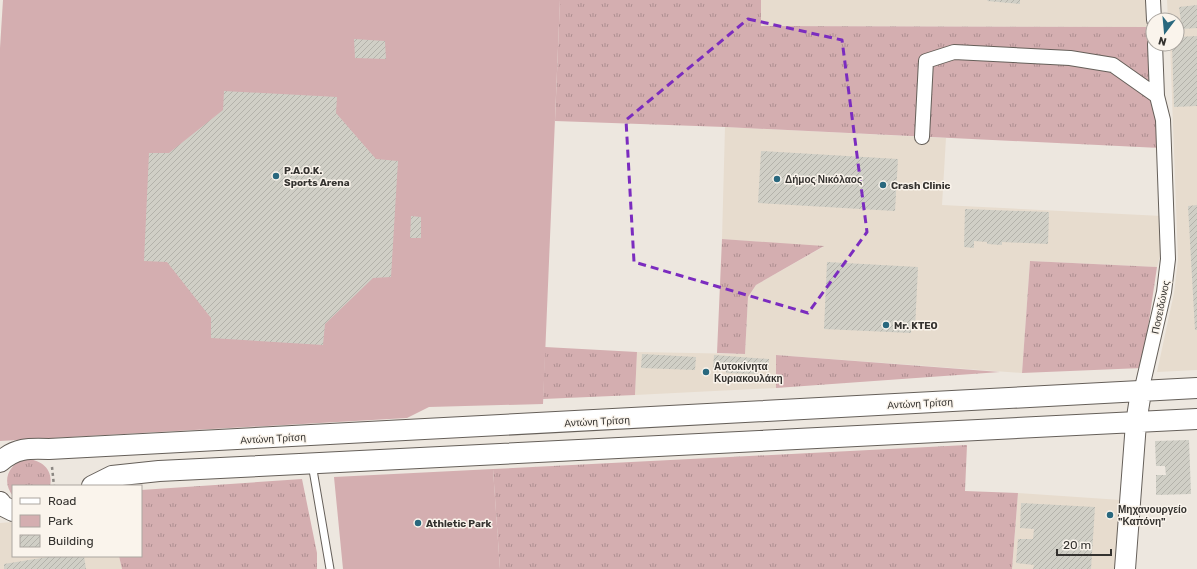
<svg xmlns="http://www.w3.org/2000/svg" width="1197" height="569" viewBox="0 0 1197 569" font-family="Rubik,sans-serif">
<style>
.built{fill:#e7dcce}
.grass{fill:url(#grass-tufts)}
.park{fill:#d4aeb0}
.building{fill:url(#building-hatch)}
.lines{fill:none;stroke-linecap:round;stroke-linejoin:round}
.lane-casing{stroke:#655f59;stroke-width:9}
.street-casing{stroke:#655f59;stroke-width:16}
.secondary-casing{stroke:#655f59;stroke-width:22}
.path{stroke:#8b8782;stroke-width:2.5;stroke-dasharray:3 3;stroke-linecap:butt}
.lane{stroke:#fff;stroke-width:7}
.street{stroke:#fff;stroke-width:14}
.secondary{stroke:#fff;stroke-width:20}
.marked{fill:none;stroke:#7b2cbf;stroke-width:3;stroke-dasharray:8 5;stroke-linejoin:round}
.poi-dot{fill:#29687e;stroke:#faf4ec;stroke-width:1.5}
.labels{text-anchor:middle;stroke-width:3;stroke-linejoin:round;paint-order:stroke}
.poi-label{font-size:10px;font-weight:bold;fill:#34322f;stroke:#faf4ec;text-anchor:start}
.street-label{font-size:10px;fill:#34322f;stroke:#faf4ec}
</style>
<defs>
<pattern id="grass-tufts" width="24" height="20" patternUnits="userSpaceOnUse"><rect width="24" height="20" fill="#d4aeb0"/><path d="M3 7l-1-3M5 7V3M7 7l1-3M15 17l-1-3M17 17v-4M19 17l1-3" fill="none" stroke="#ad8e90"/></pattern>
<pattern id="building-hatch" width="6" height="6" patternUnits="userSpaceOnUse"><rect width="6" height="6" fill="#d0cfc6"/><path d="M-1 1l2-2M0 6l6-6M5 7l2-2" fill="none" stroke="#b3b2aa"/></pattern>
</defs>
<rect width="100%" height="100%" fill="#ede7df"/>
<path class="built" d="M761 0H1150L1151 27 760 26Z
M1167 0H1197V370L1157 372 1174 293 1178 260 1170 44H1177V20H1168Z
M725 127 946 138 942 205 1162 216 1163 246 1157 267 1030 261 1022 373 776 355V388L635 395 637 352 745 354 748 297 756 285 823 247 722 239Z
M1018 493 1121 500 1116 569H1012Z
M13 522V556H119L122 569H0V523Z"/>
<path class="grass" d="M560 0H761V26L1151 27 1153 98 1160 148 725 127 555 121Z
M722 239 824 246 756 285 748 297 745 354 717 353Z
M1030 261 1157 267 1142 368 1022 373Z
M545 347 637 352 635 395 543 399Z
M776 355 1000 372 776 388Z
M967 445 965 491 1018 493 1012 569H500L493 469Z
M23 459C39 458 54 468 50 486H13V496C2 482 7 467 23 459Z
M302 479 317 553V569H122L119 556H141V490Z"/>
<path class="park" d="M3 0H560L543 404 429 407 407 418 0 441V48Z
M493 469 500 569H343L334 477Z"/>
<path class="building" d="M988 0H1020V4L987 1Z
M1197 5V28L1182 29 1179 7Z
M1197 36V106L1174 107 1172 44H1177V37Z
M354 39 385 41 386 59 355 58Z
M224 91 337 97 336 113 376 159 398 161 391 277 373 278 325 324 323 345 211 338V318L167 262 144 261 149 153H169L223 110Z
M761 151 898 159 895 211 758 203Z
M1197 205V330H1195L1188 206Z
M965 209 1049 212 1048 244 1002 242V245L987 244V242L974 241V248L964 247Z
M411 216 421 217V238H410Z
M827 262 918 267 915 329H911V333L824 329Z
M642 354 696 357 695 370 641 368Z
M714 355 769 359V369L759 368 758 374 726 373V369H713Z
M1189 440 1191 494 1156 495V475H1166L1165 466H1156L1155 441Z
M1021 503 1095 507 1091 569H1033L1034 565 1016 563 1018 539H1033L1034 529 1020 528Z
M54 556H84L86 569H4V564Z"/>
<g class="lines">
<g class="lane-casing">
<path id="lane" d="M312 464 330 569"/>
</g>
<g class="street-casing">
<path id="street" d="M1153 0 1154 20
M922 137 926 61 954 52 1070 58 1113 65 1157 96
M1141 392 1164 292 1168 259 1163 120 1157 96 1155 44"/>
</g>
<g class="secondary-casing">
<path id="secondary" d="M0 462C15 448 29 448 49 449L1197 388
M92 486 112 476 159 471 1197 419
M0 502 3 506 13 511
M1125 569 1136 423 1141 392"/>
</g>
<path class="path" d="M52 467 54 486"/>
<use href="#lane" class="lane"/>
<use href="#street" class="street"/>
<use href="#secondary" class="secondary"/>
</g>
<path class="marked" d="M748 19 842 40 867 232 808 313 634 262 626 120Z"/>
<g class="poi-dot">
<circle cx="276" cy="176" r="4"/>
<circle cx="777" cy="179" r="4"/>
<circle cx="883" cy="185" r="4"/>
<circle cx="886" cy="325" r="4"/>
<circle cx="706" cy="372" r="4"/>
<circle cx="1110" cy="515" r="4"/>
<circle cx="418" cy="523" r="4"/>
</g>
<g class="labels">
<g class="poi-label">
<text x="284" y="174">P.A.O.K.<tspan x="284" dy="12">Sports Arena</tspan></text>
<text x="785" y="183">Δήμος Νικόλαος</text>
<text x="891" y="189">Crash Clinic</text>
<text x="894" y="329">Mr. KTEO</text>
<text x="714" y="370">Αυτοκίνητα<tspan x="714" dy="12">Κυριακουλάκη</tspan></text>
<text x="1118" y="513">Μηχανουργείο<tspan x="1118" dy="12">"Καπόνη"</tspan></text>
<text x="426" y="527">Athletic Park</text>
</g>
<g class="street-label">
<text transform="translate(1160 307) rotate(-78)" y="4">Ποσειδώνος</text>
<text transform="translate(920 403) rotate(-3)" y="4">Αντώνη Τρίτση</text>
<text transform="translate(597 421) rotate(-3)" y="4">Αντώνη Τρίτση</text>
<text transform="translate(273 438) rotate(-3)" y="4">Αντώνη Τρίτση</text>
</g>
</g>
<rect x="12" y="485" width="130" height="72" fill="#faf4ec" stroke="#aba6a0"/>
<rect x="20" y="498" width="20" height="6" fill="#ffffff" stroke="#aba6a0"/>
<text x="48" y="505" font-size="12" fill="#34322f">Road</text>
<rect x="20" y="515" width="20" height="12" fill="#d4aeb0" stroke="#aba6a0"/>
<text x="48" y="525" font-size="12" fill="#34322f">Park</text>
<rect x="20" y="535" width="20" height="12" fill="url(#building-hatch)" stroke="#aba6a0"/>
<text x="48" y="545" font-size="12" fill="#34322f">Building</text>
<g transform="translate(1165 32) rotate(196)"><circle r="19" fill="#faf4ec" stroke="#aba6a0"/>
<path d="M0-3L7 15L0 10L-7 15Z" fill="#29687e"/>
<text y="-6" font-size="11" font-weight="bold" text-anchor="middle" fill="#34322f">N</text>
</g>
<path d="M1057 549v6h54v-6" fill="none" stroke="#34322f" stroke-width="2"/>
<text x="1063" y="549" font-size="12" fill="#34322f" stroke="#faf4ec" stroke-width="3" paint-order="stroke">20 m</text>
</svg>
